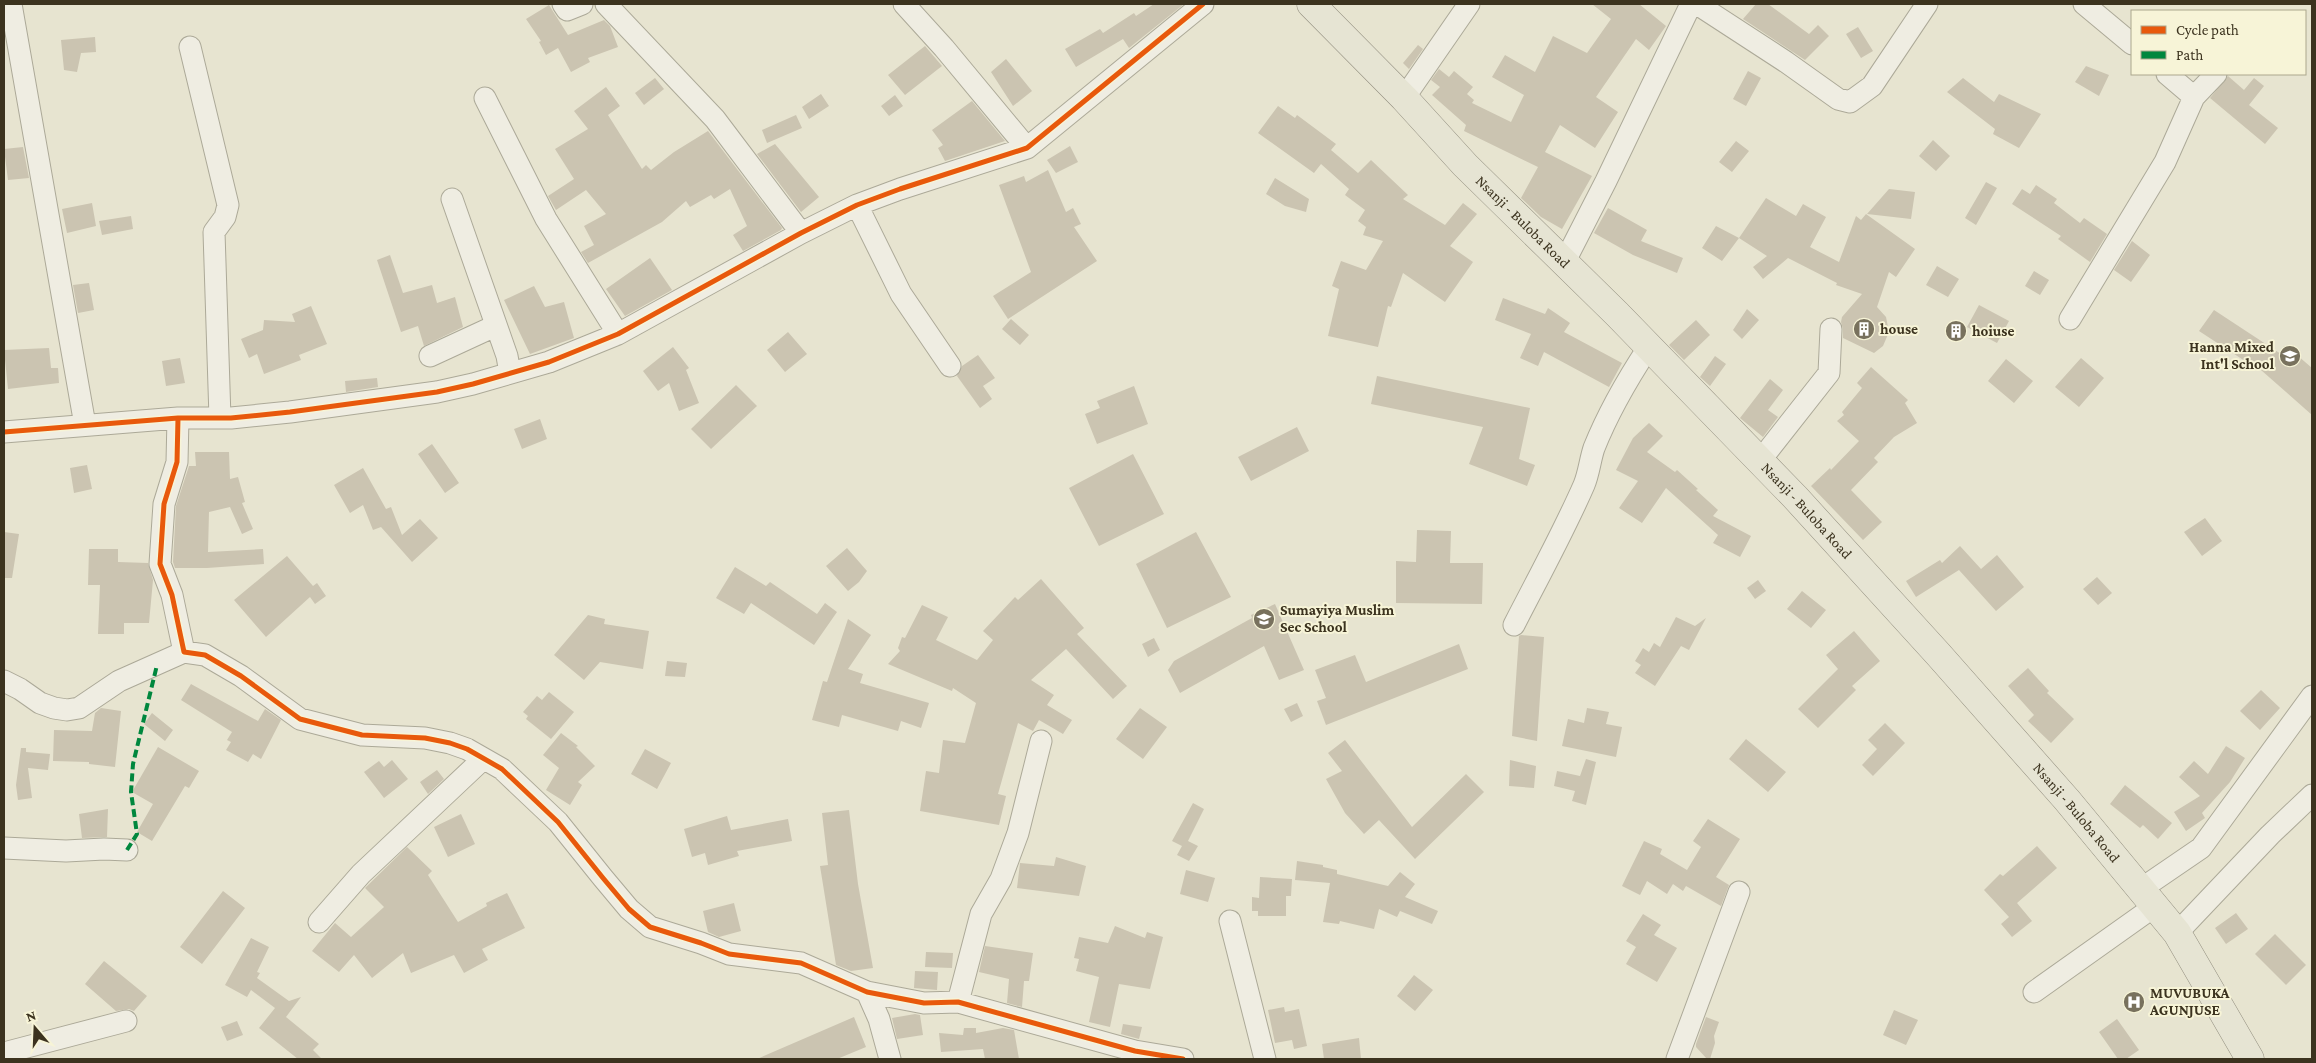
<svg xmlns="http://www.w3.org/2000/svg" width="2316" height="1063" viewBox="0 0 2316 1063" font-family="'Crimson Pro',serif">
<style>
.building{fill:#cbc4b1}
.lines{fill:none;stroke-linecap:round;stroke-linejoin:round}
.minor-casing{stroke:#aca998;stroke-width:23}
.major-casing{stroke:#928e7f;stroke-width:29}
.minor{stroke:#efede2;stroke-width:21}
.major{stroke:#e6e4d3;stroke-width:28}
.quiet{stroke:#00873e;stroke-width:4;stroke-dasharray:8 4;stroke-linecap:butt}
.cycleway-casing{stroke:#f7f4d7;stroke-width:8}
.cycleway{stroke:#e8590c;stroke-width:5}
.labels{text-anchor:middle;stroke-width:4;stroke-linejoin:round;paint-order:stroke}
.street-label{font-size:15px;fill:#3c331f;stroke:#f7f4d7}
.poi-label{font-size:15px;font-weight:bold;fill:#3c331f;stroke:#f7f4d7;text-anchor:start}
</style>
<rect width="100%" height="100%" fill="#e7e4d0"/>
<path class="building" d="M1154 4H1184L1129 48 1123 39 1076 67 1065 49 1100 29 1103 33 1134 13 1136 16Z
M1592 4H1639L1666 26 1649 50 1636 39 1596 97 1618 112 1595 148 1560 125 1545 152 1592 176 1562 229 1541 217 1521 198 1538 167 1464 131 1466 125 1432 95 1440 87 1431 80 1439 69 1449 77 1454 71 1473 87 1467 94 1474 100 1472 103 1511 122 1524 95 1492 77 1505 55 1535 72 1553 36 1587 53 1611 19Z
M1756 4H1768L1809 34 1818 25 1829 36 1805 60 1743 19Z
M549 5 568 35 604 20 610 26 618 47 588 58 590 62 571 72 558 48 546 55 539 42 541 41 526 19Z
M1858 27 1873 51 1861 58 1846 34Z
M95 37 96 52 81 53 77 72 64 70 61 40Z
M1418 45 1423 49 1409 69 1403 63Z
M925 46 942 66 905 95 888 75Z
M1006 59 1032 91 1013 106 991 72Z
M2086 66 2109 75 2099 96 2075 82Z
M1748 71 1761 78 1746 106 1733 99Z
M2228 76 2244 90 2254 78 2264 86 2249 105 2278 128 2265 144 2210 98Z
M655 78 664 89 644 105 635 93Z
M1963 78 1994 102 1999 94 2041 114 2019 148 1993 134 1995 129 1947 92Z
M606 87 620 106 608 115 642 169 646 165 651 170 674 152 708 131 782 228 781 230 743 251 733 235 747 226 730 189 714 199 711 195 690 207 686 201 662 222 588 263 581 252 594 245 584 226 606 214 586 190 556 210 548 196 574 179 555 149 588 129 574 111Z
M821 94 829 106 809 119 802 107Z
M895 95 903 106 889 116 881 106Z
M972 101 1005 141 945 161 938 148 943 145 932 130Z
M1278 106 1295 118 1297 115 1336 144 1331 150 1358 173 1371 160 1408 195 1403 199 1445 225 1463 203 1477 214 1450 246 1473 262 1445 302 1403 273 1391 307 1388 306 1378 347 1328 336 1339 289 1332 286 1341 261 1366 270 1383 241 1363 235 1366 227 1358 221 1365 210 1345 195 1349 189 1321 164 1314 173 1258 133Z
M796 115 802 128 767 143 762 130Z
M1933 140 1950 156 1936 171 1919 156Z
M1736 141 1749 151 1732 172 1719 162Z
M775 144 819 197 801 212 757 154Z
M1070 146 1078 162 1056 173 1047 160Z
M23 147 29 178 8 180 4 149Z
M1048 170 1066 212 1073 208 1081 224 1074 227 1097 261 1008 319 993 296 1031 272 999 185 1024 176 1026 182Z
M1275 178 1309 199 1306 212 1285 206 1266 194Z
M1986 182 1997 188 1976 225 1965 218Z
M2036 185 2057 199 2054 203 2080 223 2084 218 2107 234 2090 262 2058 239 2061 236 2012 204 2022 189 2030 194Z
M1889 189 1915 192 1911 219 1867 214Z
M1766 198 1796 216 1803 204 1826 217 1810 247 1839 262 1856 216 1861 220 1866 214 1915 249 1896 277 1889 272 1877 307 1886 317 1889 332 1883 346 1874 353 1843 338V329L1841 322 1842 317 1862 294 1836 285 1837 283 1788 258 1763 279 1753 267 1767 256 1739 238Z
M92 203 96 226 67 233 62 209Z
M1608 208 1647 230 1641 241 1683 258 1677 273 1633 255 1594 233Z
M131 216 133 229 102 235 99 221Z
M1716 226 1739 238 1722 261 1702 248Z
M2132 241 2150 255 2131 282 2114 270Z
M390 255 403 293 432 285 437 303 455 297 463 327 424 346 418 326 401 332 377 260Z
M650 258 672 290 625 316 606 289Z
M1937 266 1959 279 1948 297 1926 285Z
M2034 271 2049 280 2040 295 2025 286Z
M89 283 94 310 78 313 73 285Z
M534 286 545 307 564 302 574 338 530 354 504 300Z
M1503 298 1545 314 1548 308 1570 323 1564 332 1622 363 1609 387 1544 352 1538 366 1520 358 1531 334 1495 320Z
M1979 305 2009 321 1997 343 1967 327Z
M311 306 327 344 299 355 301 360 264 374 257 354 249 358 241 339 263 330 264 320 295 322 292 314Z
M1747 309 1759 320 1742 339 1733 330Z
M2214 310 2284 356 2290 349 2312 368V415L2253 363 2251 365 2199 331Z
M1011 319 1029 335 1020 345 1002 329Z
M1696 320 1710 335 1684 360 1669 345Z
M788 332 807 354 785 372 767 350Z
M673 347 689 368 686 370 699 403 679 411 669 383 658 391 643 371Z
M49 348 51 368H58L59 383 8 389 4 350Z
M978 355 995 378 983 386 992 399 980 408 957 376 962 366Z
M1715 356 1726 364 1710 386 1700 377Z
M180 358 185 383 166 386 162 361Z
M2081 358 2104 378 2079 407 2055 387Z
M2006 359 2033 381 2014 403 1988 381Z
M1871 367 1908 400 1905 403 1917 423 1894 437 1874 458 1878 462 1851 490 1882 522 1863 540 1811 486 1830 468 1831 470 1859 441 1837 421 1844 415 1842 412 1862 388 1857 383Z
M1377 376 1530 408 1519 459 1535 465 1527 486 1469 464 1483 427 1371 404Z
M377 378 378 387 346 392 345 381Z
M1770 379 1783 390 1768 410 1778 417 1763 437 1740 418Z
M736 385 757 406 711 449 691 429Z
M1134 386 1148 424 1097 444 1085 414 1100 408 1097 401Z
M540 419 547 439 522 449 514 429Z
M1649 423 1663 436 1647 452 1675 472 1677 470 1698 489 1696 490 1718 510 1713 516 1751 536 1740 557 1713 543 1718 535 1666 488 1642 523 1619 508 1638 481 1616 470 1633 438Z
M1297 427 1309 451 1251 481 1238 457Z
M432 444 459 483 445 493 418 454Z
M195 452H229L230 479 238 477 245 502 242 503 253 529 242 534 230 507 209 512 208 552 263 549 264 564 207 568H175L173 562 176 506 189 466H196Z
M1133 454 1164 514 1099 546 1069 488Z
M87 465 92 489 74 493 70 468Z
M363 468 386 509 391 507 402 535 420 519 438 538 412 562 381 527 373 530 363 505 350 513 334 485Z
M2205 518 2222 541 2202 556 2184 532Z
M1417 530 1451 531 1450 563H1483L1482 604 1396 603V561L1416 562Z
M4 532 19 534 12 578H4Z
M1196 532 1231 597 1167 628 1136 564Z
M1960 546 1981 569 1997 555 2024 587 1996 611 1959 570 1916 597 1906 581 1940 560 1942 563Z
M847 548 867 571 859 582 848 591 826 566Z
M89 549H118V562L148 563 153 580 149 623H124V634H98L100 585H88Z
M287 556 313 586 317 583 326 596 315 604 310 597 266 637 234 600Z
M735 567 766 586 770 582 817 614 825 603 837 612 814 645 751 603 744 614 716 598Z
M2097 577 2112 593 2098 605 2083 589Z
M1041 579 1084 628 1077 634 1127 686 1113 699 1066 649 1031 680 1054 695 1047 705 1072 720 1063 734 1039 720 1033 731 1018 723 998 794 1006 796 999 825 920 811 926 771 939 773 943 740 965 743 976 703 953 688 952 691 888 664 900 651 898 648 902 637 905 638 922 605 948 617 936 640 977 660 993 640 983 631 1015 597 1018 600Z
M1758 580 1766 591 1755 599 1747 588Z
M1802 591 1826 610 1811 628 1787 609Z
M1275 604 1304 670 1279 680 1264 646 1180 693 1168 670 1174 661 1252 618 1251 615Z
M588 615 605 619 604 624 649 631 643 669 600 662 584 680 554 655Z
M1676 617 1695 626 1706 618 1689 650 1681 646 1655 686 1635 673 1641 665 1635 661 1643 648 1649 652 1654 643 1660 647Z
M848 619 871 635 848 669 863 674 860 683 929 703 921 728 901 721 898 731 842 715 839 727 812 720 823 681 827 682Z
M1854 631 1880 661 1852 686 1856 690 1818 728 1798 709 1838 669 1826 655Z
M1521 635 1544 637 1537 741 1512 736 1519 636Z
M1154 638 1160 650 1148 657 1142 644Z
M1459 644 1468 669 1326 725 1317 701 1326 698 1315 670 1355 655 1366 682Z
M667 661 687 663 685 677 665 676Z
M2028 668 2049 691 2047 693 2074 719 2051 743 2028 721 2034 715 2008 686Z
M191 684 258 721 265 709 281 720 261 759 253 754 248 762 226 750 231 742 227 740 232 732 181 700Z
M2261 690 2280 708 2260 730 2240 711Z
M549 692 574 712 551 739 526 719 528 716 523 712 537 696 542 700Z
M1297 703 1303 716 1291 722 1284 709Z
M101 708 121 711 115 767 89 764V762L53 761 54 730 92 731 95 713Z
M1140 708 1167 727 1143 759 1116 739Z
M1587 708 1609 712 1606 724 1622 727 1616 757 1562 746 1568 719 1584 723Z
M152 713 173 730 165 741 144 724Z
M1885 723 1905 743 1873 776 1862 765 1877 749 1868 740Z
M561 733 578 746 576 747 595 766 578 782 582 785 570 805 546 790 559 768 543 755Z
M1746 739 1786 772 1768 792 1729 759Z
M1345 740 1412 827 1466 774 1484 792 1415 859 1379 820 1364 834 1345 813 1326 779 1342 771 1328 753Z
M2226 746 2245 758 2230 782 2202 813 2205 818 2186 831 2174 812 2200 796 2179 777 2194 761 2208 774Z
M158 747 199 771 189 788 185 786 152 841 137 832 153 804 132 792Z
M21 748H26V752L50 754 48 770 28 768 32 798 18 800 16 785Z
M645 749 671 763 657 789 631 774Z
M1586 759 1596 762 1586 805 1572 801 1575 791 1554 786 1557 771 1580 776Z
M392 760 408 779 384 798 364 772 379 761 384 767Z
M1510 760 1536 766 1534 788 1509 786Z
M437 770 444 779 428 794 420 782Z
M2125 785 2172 823 2158 839 2143 825 2140 828 2110 804Z
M1193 803 1204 809 1188 841 1198 846 1189 861 1177 855 1182 846 1172 841Z
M108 809 107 837 82 838 79 814Z
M849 810 858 884 873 968 851 971 836 965 820 866 828 865 822 813Z
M461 814 475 844 448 857 434 827Z
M727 816 731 830 788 819 792 841 737 851 739 856 708 865 705 853 692 857 684 829Z
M1708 819 1740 839 1716 877 1729 885 1721 906 1686 886 1683 891 1673 884 1667 894 1647 881 1640 895 1622 886 1644 841 1662 849 1660 854 1687 870 1701 847 1693 841Z
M2037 846 2057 868 2017 903 2032 921 2012 937 2001 924 2009 917 1984 890 2000 874 2003 876Z
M407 847 432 871 428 875 458 922 487 906 486 903 507 893 525 928 482 949 488 960 464 973 454 955 411 973 403 953 372 978 354 955 339 972 312 951 335 923 351 937 384 907 365 888Z
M1056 857 1086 866 1079 896 1017 888 1020 863 1054 866Z
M1297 861 1323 865V867L1337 870V874L1388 886 1400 872 1415 884 1405 897 1438 911 1432 924 1400 911 1397 917 1379 909 1374 929 1340 921 1339 924 1323 922 1330 883 1295 880Z
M1186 870 1215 878 1208 902 1180 894Z
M1260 877 1292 879 1291 896H1286V916H1258V911H1252V897L1259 898Z
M223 891 245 908 202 964 180 947Z
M734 903 741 931 719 937 708 932 703 911Z
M2236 913 2248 929 2226 944 2215 928Z
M1643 914 1661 925 1654 935 1677 948 1657 982 1626 964 1636 947 1626 941Z
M1115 926 1145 938 1147 932 1163 937 1150 989 1119 984 1110 1027 1089 1022 1099 977 1076 971 1079 959 1074 958 1079 937 1108 943Z
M2275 934 2306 965 2286 985 2255 954Z
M251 938 269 947 257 972 260 973 257 978 289 1001 301 997 286 1017 319 1044 313 1050 322 1059H298L259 1028 275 1008 251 990 247 997 225 985Z
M985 946 1033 953 1029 981H1024L1022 1007 1007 1003 1009 979 979 972Z
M926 952 953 953 952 968 925 967Z
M104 961 147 996 134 1011 129 1009 116 1011 85 984Z
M915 971 938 972 937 990 914 988Z
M1414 975 1433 990 1415 1011 1397 996Z
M1284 1007 1285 1012 1299 1009 1307 1046 1294 1049 1292 1040 1275 1043 1268 1010Z
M1894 1010 1918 1020 1906 1045 1883 1035Z
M915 1014 920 1015 923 1035 897 1039 892 1018Z
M854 1017 866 1047 837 1059H757Z
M1706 1017 1719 1022 1714 1036 1715 1043 1710 1059H1707L1696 1047V1044Z
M2117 1019 2139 1050 2126 1059H2118L2099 1032Z
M237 1021 243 1035 227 1041 221 1027Z
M1123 1024 1142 1027 1139 1039 1121 1034Z
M964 1028H976V1033L1003 1028 1014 1030 1019 1059H985L983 1049 941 1052 939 1033 963 1035Z
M1359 1038 1361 1059H1324L1322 1044Z"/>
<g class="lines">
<g class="minor-casing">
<path id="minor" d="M11 4 85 425
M563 4 567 10 582 4
M606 4 715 119 801 233
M904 4 944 48 1027 148
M1697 4 1786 62 1838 99 1850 102 1872 86 1927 4
M2084 4 2132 44
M190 47 228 205 225 217 214 232 220 418
M2167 74 2194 97
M485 98 546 219 618 334
M1404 98 1469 4
M452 199 507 356 510 373
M857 205 901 294 950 366
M1564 263 1606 181 1691 4
M2070 319 2165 162 2194 97 2216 74
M430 356 495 326
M178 418 177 462 164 504 160 564 172 595 184 652 205 655 241 676 300 719 362 735 425 738 450 743 467 749 502 769 558 822 603 878 629 909 650 927 701 943 729 954 801 963 867 992 924 1003 958 1002 1135 1051 1183 1059
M4 432 178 418H231L290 412 437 392 473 384 549 362 618 334 801 233 857 205 900 189 1027 148 1203 4
M1759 462 1829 373 1831 329
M1514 625C1538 578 1563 533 1584 485 1589 473 1590 460 1594 448 1608 413 1627 380 1648 348
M4 681 20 689 40 703 54 708 67 710 79 708 119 681 184 652
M4 848 66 851 104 849 127 850
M2141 889 2201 848 2312 696
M1230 921 1265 1059
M319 922 361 874 483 759
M2177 933 2270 835 2312 795
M867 992 879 1019 890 1059
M2034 992 2155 906
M958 1002 981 914 1001 879 1018 833 1041 741
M4 1053 126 1021
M1677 1059 1739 892"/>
</g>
<g class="major-casing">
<g id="major">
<path id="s1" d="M1311 4 1404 98 1465 165 1617 314 1795 497 1938 654 2067 800 2177 933 2250 1059"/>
</g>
</g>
<use href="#minor" class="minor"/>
<use href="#major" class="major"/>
<path class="quiet" d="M127 850 137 834 131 792 133 764 157 665"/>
<g class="cycleway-casing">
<path id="cycleway" d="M178 418 177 462 164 504 160 564 172 595 184 652 205 655 241 676 300 719 362 735 425 738 450 743 467 749 502 769 558 822 603 878 629 909 650 927 701 943 729 954 801 963 867 992 924 1003 958 1002 1135 1051 1183 1059
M4 432 178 418H231L290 412 437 392 473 384 549 362 618 334 801 233 857 205 900 189 1027 148 1203 4"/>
</g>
<use href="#cycleway" class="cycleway"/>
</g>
<defs>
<g id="building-disc" transform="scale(1.125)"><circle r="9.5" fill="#78715d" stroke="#f7f4d7"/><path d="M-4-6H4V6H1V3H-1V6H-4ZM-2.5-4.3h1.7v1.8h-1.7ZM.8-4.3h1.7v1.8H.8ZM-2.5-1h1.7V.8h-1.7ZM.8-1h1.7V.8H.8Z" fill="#fff"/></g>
<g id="school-disc" transform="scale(1.125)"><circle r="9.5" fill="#78715d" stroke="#f7f4d7"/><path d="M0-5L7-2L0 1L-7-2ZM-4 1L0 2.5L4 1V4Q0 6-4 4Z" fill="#fff"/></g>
<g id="hospital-disc" transform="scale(1.125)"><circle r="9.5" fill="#78715d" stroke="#f7f4d7"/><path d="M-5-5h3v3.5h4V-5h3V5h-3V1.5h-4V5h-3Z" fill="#fff"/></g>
</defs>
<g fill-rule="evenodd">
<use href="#building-disc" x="1864" y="329"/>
<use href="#building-disc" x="1956" y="331"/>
<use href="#school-disc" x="2290" y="356"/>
<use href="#school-disc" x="1264" y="619"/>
<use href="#hospital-disc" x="2134" y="1002"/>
</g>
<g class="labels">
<g class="street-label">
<text dy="5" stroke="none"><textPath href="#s1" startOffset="304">Nsanji - Buloba Road</textPath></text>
<text dy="5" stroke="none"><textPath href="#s1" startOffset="709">Nsanji - Buloba Road</textPath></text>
<text dy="5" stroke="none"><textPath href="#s1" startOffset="1114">Nsanji - Buloba Road</textPath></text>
</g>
<g class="poi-label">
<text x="1880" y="334">house</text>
<text x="1972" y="336">hoiuse</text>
<text x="2274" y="352" text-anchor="end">Hanna Mixed<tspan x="2274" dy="17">Int'l School</tspan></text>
<text x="1280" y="615">Sumayiya Muslim<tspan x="1280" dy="17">Sec School</tspan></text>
<text x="2150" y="998">MUVUBUKA<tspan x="2150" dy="17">AGUNJUSE</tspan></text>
</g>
</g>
<rect width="2316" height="1063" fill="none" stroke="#3c331f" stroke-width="10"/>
<rect x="2131" y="10" width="175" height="65" fill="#f7f4d7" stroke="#aca78d"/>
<rect x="2141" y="26" width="25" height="8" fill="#e8590c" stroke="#aca78d"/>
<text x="2176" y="35" font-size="15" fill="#3c331f">Cycle path</text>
<rect x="2141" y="51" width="25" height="8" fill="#00873e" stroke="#aca78d"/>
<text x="2176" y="60" font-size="15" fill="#3c331f">Path</text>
<g transform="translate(35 1028) rotate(341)" stroke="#f7f4d7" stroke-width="4" paint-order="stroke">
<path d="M0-4L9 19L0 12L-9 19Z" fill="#3c331f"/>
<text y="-8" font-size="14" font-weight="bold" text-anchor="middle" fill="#3c331f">N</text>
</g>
</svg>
